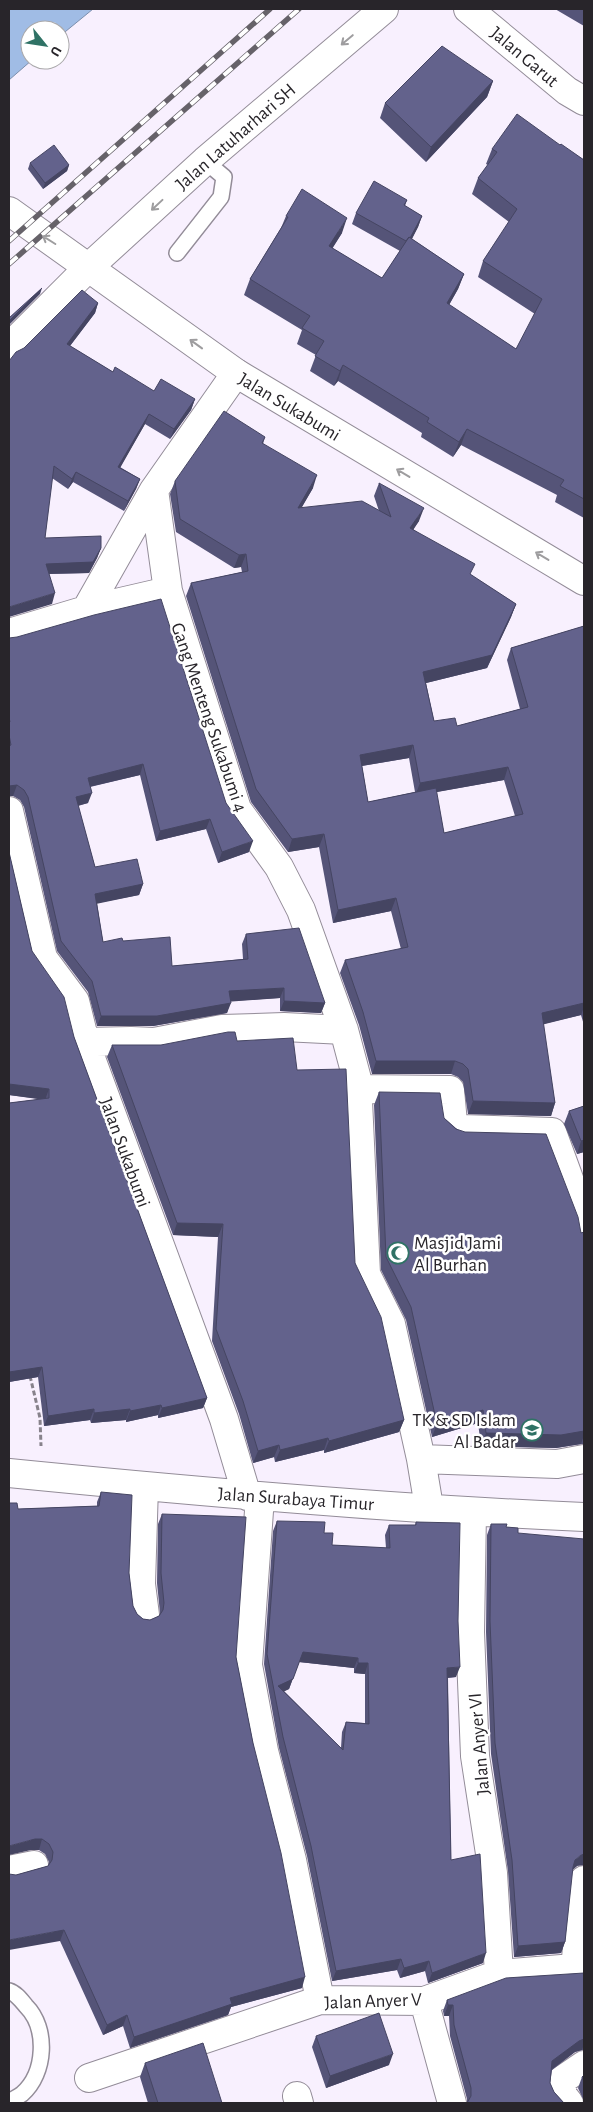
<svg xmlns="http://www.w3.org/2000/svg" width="593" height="2112" viewBox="0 0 593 2112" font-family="'Alegreya Sans',sans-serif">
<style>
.water{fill:#a0bce5;stroke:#7c8fad}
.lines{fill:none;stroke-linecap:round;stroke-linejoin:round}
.service-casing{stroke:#938c98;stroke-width:18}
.minor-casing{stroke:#938c98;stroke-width:30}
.tertiary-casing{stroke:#938c98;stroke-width:30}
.path{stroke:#87828b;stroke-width:3;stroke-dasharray:5 2.5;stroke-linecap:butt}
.service{stroke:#fff;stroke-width:15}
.minor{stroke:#fff;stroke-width:28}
.tertiary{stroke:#fff;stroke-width:28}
.rail-casing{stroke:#666269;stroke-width:5.5}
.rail{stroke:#fff;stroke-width:4;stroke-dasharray:11;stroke-linecap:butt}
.wall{fill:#555478;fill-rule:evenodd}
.shaded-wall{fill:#454562}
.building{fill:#63628c;stroke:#454562;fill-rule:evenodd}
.oneway{stroke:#9e9d9f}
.labels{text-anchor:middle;stroke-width:5;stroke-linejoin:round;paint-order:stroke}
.street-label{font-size:19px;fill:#28252a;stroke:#fff}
.poi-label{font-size:19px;fill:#28252a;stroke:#fff;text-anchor:start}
</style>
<rect width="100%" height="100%" fill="#f8f0fe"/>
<path class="water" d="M9 9H93L60 36V30H30V60H32L9 80Z"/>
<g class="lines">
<g class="service-casing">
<path id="service" d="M177 253 221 197 224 177 205 161
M9 1991C16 1993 21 2000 26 2006 48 2028 46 2073 22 2094 18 2097 13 2099 9 2102"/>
</g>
<g class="minor-casing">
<path id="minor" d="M468 9 567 91 584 101
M9 347 89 267
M236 373 154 490 168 591 237 809 279 867 301 910 344 1030 357 1079 366 1274 391 1324 421 1459 429 1507
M86 610 154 490
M9 633 86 610 168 591
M9 811 43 958 75 1001 85 1042 224 1419 247 1496
M85 1042 131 1041 154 1042 222 1029 284 1027 344 1030
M357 1089 450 1090 453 1123 461 1129 552 1132 584 1220
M421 1459 557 1464 584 1459
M9 1473C200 1492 392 1509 584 1517
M144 1486 141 1584 145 1615
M260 1497 248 1665 264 1751 292 1860 320 2000
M472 1512 470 1632 475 1756 493 1873 499 1974
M9 1870 34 1865
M575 1968 584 1880
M424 2001 452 2103
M89 2078 320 2000 424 2001 499 1974 574 1968 584 1969
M297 2096 299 2103
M569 2103 562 2094V2080L584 2065"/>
</g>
<g class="tertiary-casing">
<path id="tertiary" d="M9 211 236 373 584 581
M89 267 205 161 384 9"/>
</g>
<path class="path" d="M30 1376 40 1418 41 1446"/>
<use href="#service" class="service"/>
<use href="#minor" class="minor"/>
<use href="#tertiary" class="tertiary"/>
<g class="rail-casing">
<path id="rail" d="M9 241 270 9
M9 264 299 9"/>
</g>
<use href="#rail" class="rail"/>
</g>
<path class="wall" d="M555 9H584V26Z
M493 81 487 97 426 162 380 118 385 103Z
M560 145 584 160V518L555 502 557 495 461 445 453 457 421 437 422 433 338 381 334 386 310 371 316 355 297 344 302 330 244 295 250 279 281 228 286 216 342 233 332 248 382 278 400 251 352 224 356 213 407 200 405 206 422 216 418 227 412 239 464 274 458 289 449 305 516 349 535 314 478 277 483 261 509 222 472 194 478 178 488 165 486 164 492 149Z
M30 163 69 165 67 171 43 189 28 169Z
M98 303 95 313 70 346 113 372 154 391 195 399 191 410 170 439 145 424 120 467 140 479 136 489 124 511 73 482 68 489 52 478 45 538 101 548 97 558 89 573 49 574 52 604 24 348Z
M265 437 263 444 313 488 301 508 379 511 374 496 379 483 419 521 413 529 471 575 516 604 511 617 487 668 426 683 434 721 457 726 520 709 507 660 511 648 584 626V1025L581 1015 543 1024 555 1103 551 1116 468 1114 463 1082 458 1077 451 1074H372L359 1025 340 973 345 960 401 949 391 911 333 923 319 847 288 852 251 802 186 596 191 583 242 572 241 567 234 568 176 532 170 494 175 481ZM409 758 415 792 368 802 362 766ZM504 780 515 816 444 833 436 792Z
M9 638 226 803 249 852 218 863 206 829 156 841 140 775 90 787 88 803 78 806 95 867 143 884 139 895 97 903 103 942 123 941 172 966 243 959 242 944 246 934 325 1003 321 1013 280 1011V998L230 1001 227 1013 153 1026H97L88 992 57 951 24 807 20 800 13 796H9Z
M9 852 32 951 74 1037 207 1398 203 1408 158 1418V1415L126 1422V1420L91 1423 90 1420 44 1426 38 1377 9 1382V1103L41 1099 9 1095Z
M237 1041 297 1070 355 1263 404 1420 399 1432 324 1453V1450L275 1462 274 1457 253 1463 239 1414 212 1341 218 1237 173 1235 107 1057 112 1045H161Z
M379 1092 444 1118 581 1233 584 1232V1444H581L556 1448 481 1446 478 1423 432 1437 406 1320 381 1270 374 1105Z
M584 1106V1152L577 1154 564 1124 569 1111Z
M101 1492 129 1573 133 1606 137 1614 143 1619 150 1620 159 1616 160 1613 157 1583 158 1524 162 1514 236 1657 253 1743 302 1988 231 2007 228 2015 130 2048 123 2026 103 2035 60 1941 16 1875 48 1866 49 1862 45 1854 39 1850H31L18 1509 97 1506V1502Z
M277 1521 324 1533 332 1545 386 1548 385 1535 389 1525H415L416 1522 456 1677 448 1678 451 1860 483 1963 428 1983 425 1971 400 1978 397 1970 332 1981 307 1856 279 1748 264 1664 273 1531ZM299 1662 354 1668V1673L365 1674V1723L346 1722 342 1732 341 1748 284 1691 289 1689Z
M491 1524 506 1527 518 1533 577 1866 572 1870 565 1942 561 1953 514 1957 508 1871 491 1754 486 1632 487 1535Z
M584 1973V2050H582L575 2052 552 2070 550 2083 554 2092 564 2103H467V2099L450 2036 449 2016H444L443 2011 447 2000Z
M316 2036 389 2065 326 2088 312 2047Z
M145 2063 222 2103H148L140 2077Z
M584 2075V2101L578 2088 582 2077Z"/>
<path class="shaded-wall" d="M493 81 487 97 426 162 431 147Z
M69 165 67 171 43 189 45 183Z
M422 216 418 227 404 253 408 242Z
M347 218 342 233 324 262 329 246Z
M464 274 458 289 441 319 447 303Z
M42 288 40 294 9 325V321Z
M98 303 95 313 63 355 67 344Z
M343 365 338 381 334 386 340 371Z
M195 399 191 410 170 439 174 429Z
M149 414 145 424 115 477 118 467Z
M467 429 461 445 453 457 459 442Z
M76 472 73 482 68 489 72 479Z
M317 475 313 488 294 521 298 508Z
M140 479 136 489 124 511 128 501Z
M424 508 419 521 406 541 410 528Z
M101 548 97 558 89 573 42 574 46 564Z
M246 554 241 567 234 568 239 555Z
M55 593 52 604 9 617V607Z
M516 604 511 617 487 668 418 685 423 672Z
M413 745 409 758 355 767 360 755Z
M143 764 140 775 84 788 88 778Z
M508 767 504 780 415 796 420 783Z
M10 785H17L13 796H9V786Z
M92 793 88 803 72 807 76 797Z
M210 819 206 829 156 841 160 831Z
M324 834 319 847 288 852 292 839Z
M253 841 249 852 218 863 222 852Z
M143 884 139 895 91 905 95 894Z
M396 898 391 911 333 923 338 910Z
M284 988 280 998 225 1002 229 991Z
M284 1001 325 1003 321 1013 280 1011Z
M231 1003 227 1013 153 1026H97L101 1016Z
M584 1003V1007L581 1015 537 1026 542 1013Z
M376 1061H455L451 1074H372Z
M9 1084 49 1089 45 1100 9 1095Z
M473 1101 555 1103 551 1116 468 1114Z
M584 1140V1152L577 1154 581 1141Z
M177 1223 223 1224 218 1237 173 1235Z
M42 1367 38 1377 9 1382V1372Z
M207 1398 203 1408 158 1418 162 1408Z
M161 1405 158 1415 126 1422 130 1411Z
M94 1409 90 1420 44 1426 48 1416Z
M130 1409 126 1420 91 1423 94 1413Z
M483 1410 478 1423 432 1437 437 1424Z
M404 1420 399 1432 324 1453 329 1441Z
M584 1431V1435L581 1444 556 1448 481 1446 486 1433Z
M328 1438 324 1450 275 1462 280 1450Z
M279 1445 274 1457 253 1463 258 1451Z
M303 1652 358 1658 354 1668 299 1662 289 1689 275 1696 278 1686Z
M358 1663H368L365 1674 354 1673Z
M460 1667 456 1677 444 1678 447 1668Z
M35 1839H42L39 1850H31L9 1855V1846Z
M584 1854V1865L577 1866 571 1871 575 1860 581 1855Z
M64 1930 60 1941 9 1950V1940Z
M565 1942 561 1953 514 1957 518 1946Z
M486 1953 483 1963 428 1983 432 1973Z
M401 1959 397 1970 332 1981 336 1971Z
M429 1961 425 1971 400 1978 404 1968Z
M305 1977 302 1988 231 2007 228 2015 130 2048 134 2037 230 1998Z
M448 2005H453L449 2016H444Z
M127 2015 123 2026 103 2035 107 2025Z
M584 2039V2044L582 2050 575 2052 548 2072 552 2061 579 2041Z
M393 2054 389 2065 326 2088 330 2076Z"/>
<path class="building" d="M442 46 493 81 431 147 385 103Z
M517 114 560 145 561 144 584 160V499L560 486 564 480 467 429 459 442 427 422 429 418 343 365 340 371 315 356 324 341 302 328 310 316 250 279 288 217 286 216 302 189 347 218 329 246 382 278 409 237 464 274 447 303 516 349 542 299 483 261 517 209 478 178 497 152 492 149Z
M54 145 69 165 45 183 30 163Z
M374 181 407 200 404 205 422 216 410 238 409 237 406 241 356 213Z
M42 288 9 321V318Z
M82 290 98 303 67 344 113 372 115 367 154 391 161 379 195 399 174 429 149 414 118 467 140 479 128 501 76 472 72 479 54 466 45 538 101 536V548L93 562 46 564 55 593 9 607V361L16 352 24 348Z
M224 411 265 437 262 443 317 475 298 508 362 501 391 517 379 483 424 508 410 528 475 564 470 574 516 604 492 655 423 672 434 721 455 718 457 726 528 707 511 648 584 626V1003L542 1013 555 1103 473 1101 468 1069 463 1064 455 1061H376L363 1012 345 960 408 947 396 898 338 910 324 834 292 839 256 789 191 583 248 571 246 554 239 555 180 519 175 481ZM413 745 420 783 508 767 523 814 444 833 436 788 368 802 360 755Z
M161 599 226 803 253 841 222 852 210 819 160 831 143 764 88 778 92 793 76 797 95 867 137 859 143 884 95 894 103 942 122 938 123 941 170 937 172 966 248 959 246 934 299 928 325 1003 284 1001V988L229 991 231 1003 157 1016H101L92 981 61 941 28 797 24 790 17 785 9 786V746L11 745 9 735V722H10L9 717V638L17 637 94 615Z
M9 852 32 951 64 997 74 1037 207 1398 162 1408 161 1405 130 1411V1409L94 1413V1409L48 1416 42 1367 9 1372V1103L49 1098V1089L9 1084Z
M228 1032H235L237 1041 293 1038 297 1070 346 1069 355 1263 381 1317 404 1420 329 1441 328 1438 280 1450 279 1445 258 1451 243 1401 216 1329 223 1224 177 1223 112 1045H161Z
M379 1092 440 1093 444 1118 456 1129 465 1132 546 1134 578 1217 581 1233 584 1232V1431L561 1435 486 1433 483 1410 437 1424 411 1307 386 1257Z
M584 1106V1140L581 1141 569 1111Z
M101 1492 132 1495 129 1573 133 1606 137 1614 143 1619 150 1620 159 1616 163 1610 164 1603 161 1573 162 1514 246 1517 236 1657 253 1743 281 1853 305 1977 230 1998 232 2004 134 2037 127 2015 107 2025 64 1930 9 1940V1874L16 1875 48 1866 52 1860 53 1852 49 1844 42 1839H35L9 1846V1503H17L18 1509 99 1506Z
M277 1521 325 1522 324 1533H333L332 1545 390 1548 389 1525H416V1522L460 1523 458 1621 460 1667 447 1668 451 1860 480 1854 486 1953 432 1973 429 1961 404 1968 401 1959 336 1971 311 1846 283 1737 267 1654ZM303 1652 358 1658V1663H368L369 1724 346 1722 343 1750 278 1686 293 1679Z
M491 1524H507L506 1527 518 1528V1533L584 1539V1854L581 1855 575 1860 573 1867 565 1942 518 1946 512 1860 495 1743 490 1621Z
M584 1973V2039L579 2041 552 2061 550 2083 554 2092 564 2103H467L471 2096V2088L454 2025 453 2005H448L447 2000 506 1978Z
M379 2013 393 2054 330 2076 316 2036Z
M203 2043 222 2103H158L145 2063Z
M584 2075V2082L582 2077Z"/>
<defs><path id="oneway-shaft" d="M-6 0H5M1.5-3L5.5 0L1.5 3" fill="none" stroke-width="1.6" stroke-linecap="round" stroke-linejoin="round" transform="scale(1.25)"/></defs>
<g class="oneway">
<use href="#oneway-shaft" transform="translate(347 40) rotate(140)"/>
<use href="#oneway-shaft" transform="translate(157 205) rotate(137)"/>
<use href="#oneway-shaft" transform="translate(49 240) rotate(-148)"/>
<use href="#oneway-shaft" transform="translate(196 344) rotate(-144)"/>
<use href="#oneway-shaft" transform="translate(403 473) rotate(-149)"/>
<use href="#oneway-shaft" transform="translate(542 556) rotate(-149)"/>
</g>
<defs>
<g id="mosque-ring" transform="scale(1.125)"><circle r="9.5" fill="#fff" stroke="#2f7265" stroke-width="1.5"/><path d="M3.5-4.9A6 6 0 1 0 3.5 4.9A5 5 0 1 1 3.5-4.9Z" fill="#2f7265"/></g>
<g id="school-ring" transform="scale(1.125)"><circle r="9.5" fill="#fff" stroke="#2f7265" stroke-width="1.5"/><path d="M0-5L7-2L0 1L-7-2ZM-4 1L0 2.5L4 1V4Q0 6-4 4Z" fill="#2f7265"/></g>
</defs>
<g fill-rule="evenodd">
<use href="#mosque-ring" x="398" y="1253"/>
<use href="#school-ring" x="532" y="1430"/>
</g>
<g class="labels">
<g class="street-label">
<text transform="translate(525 56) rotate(40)" y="7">Jalan Garut</text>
<text transform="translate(235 136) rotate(-41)" y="7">Jalan Latuharhari SH</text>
<text transform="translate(290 406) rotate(31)" y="7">Jalan Sukabumi</text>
<text transform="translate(210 717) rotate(71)" y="7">Gang Menteng Sukabumi 4</text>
<text transform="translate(126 1152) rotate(70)" y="7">Jalan Sukabumi</text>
<text transform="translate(296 1498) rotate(4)" y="7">Jalan Surabaya Timur</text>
<text transform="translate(478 1744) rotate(-95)" y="7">Jalan Anyer VI</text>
<text transform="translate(373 2000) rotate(-2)" y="7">Jalan Anyer V</text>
</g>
<g class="poi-label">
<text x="414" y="1249">Masjid Jami<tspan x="414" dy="22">Al Burhan</tspan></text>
<text x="516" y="1426" text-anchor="end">TK &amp; SD Islam<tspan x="516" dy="22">Al Badar</tspan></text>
</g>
</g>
<rect width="593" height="2112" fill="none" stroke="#28252a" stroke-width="20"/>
<g transform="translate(45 45) rotate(120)"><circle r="24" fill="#ffffff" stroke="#a9a8aa"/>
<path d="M0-4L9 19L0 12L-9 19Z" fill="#2f7265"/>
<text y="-8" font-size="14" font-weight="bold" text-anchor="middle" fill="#28252a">U</text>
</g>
</svg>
